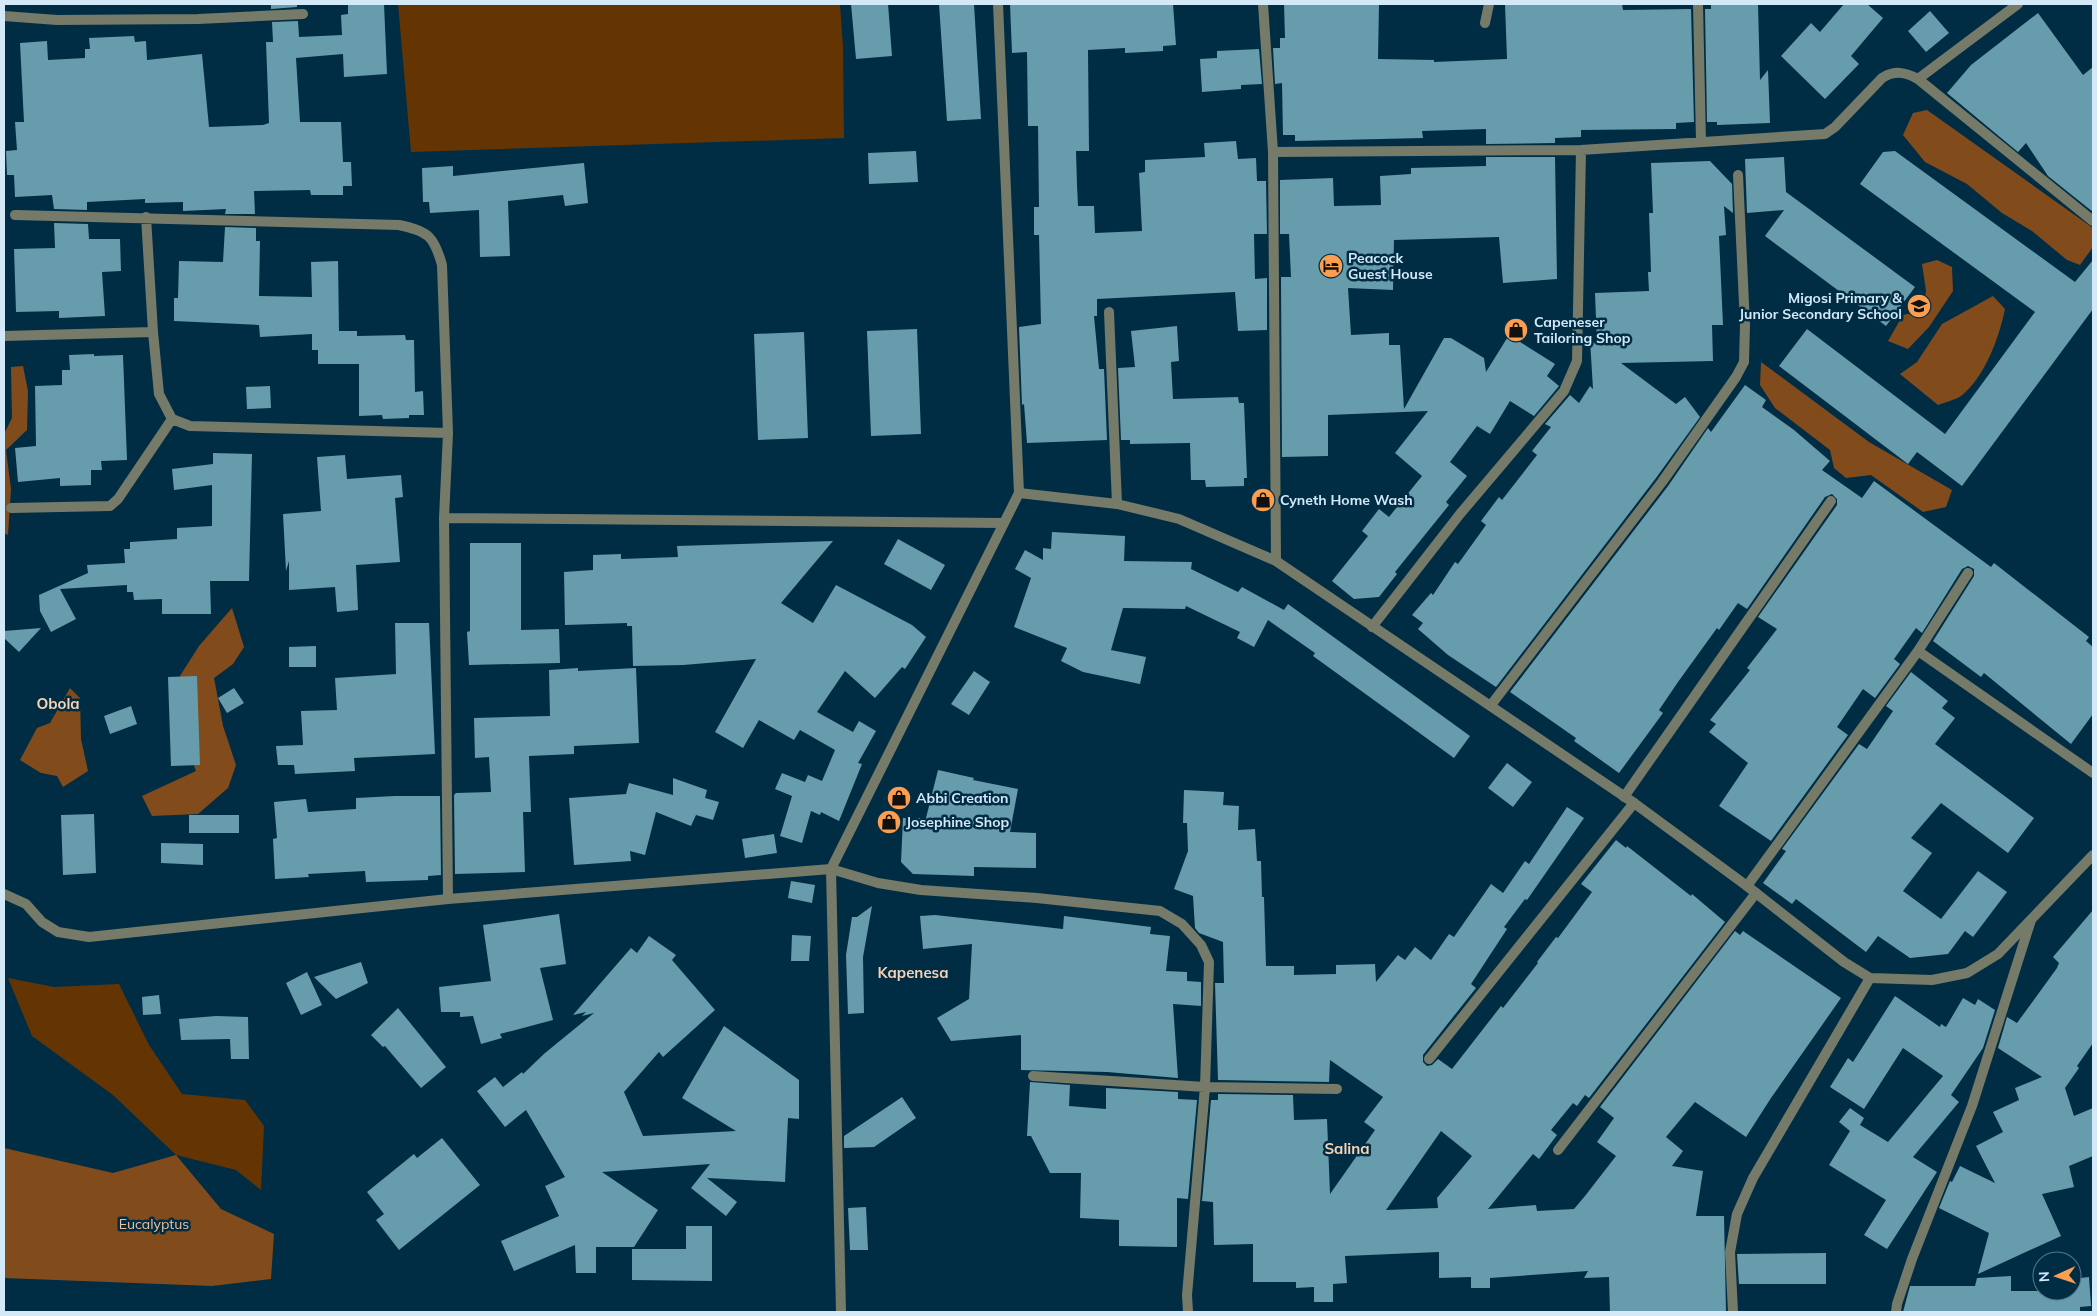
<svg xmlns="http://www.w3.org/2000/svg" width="2097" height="1316" viewBox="0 0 2097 1316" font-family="Mulish,sans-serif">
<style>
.green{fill:#643503}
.forest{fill:#824b1b}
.building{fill:#669cac;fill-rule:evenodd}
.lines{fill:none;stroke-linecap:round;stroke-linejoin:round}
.minor{stroke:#767a68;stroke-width:10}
.tertiary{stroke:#767a68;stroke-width:10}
.labels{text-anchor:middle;stroke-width:5;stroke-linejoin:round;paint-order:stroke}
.poi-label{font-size:14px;font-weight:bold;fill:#d3e9f8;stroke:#012d44;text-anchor:start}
.park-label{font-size:14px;fill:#f0bf99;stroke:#012d44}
.neighbourhood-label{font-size:15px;font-weight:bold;fill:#f9d1b3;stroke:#012d44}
</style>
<rect width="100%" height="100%" fill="#012d44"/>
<path class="green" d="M398 4H840L843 47 844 138 411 152Z
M8 978 54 987 119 984 149 1045 182 1094 245 1100 264 1126 261 1190 236 1170 176 1155 113 1095 32 1036Z"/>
<path class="forest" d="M1927 110 2093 228V247L2080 265 2067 260 2032 231 2002 213 1967 184 1925 162 1903 135 1913 113Z
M1937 260 1952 267 1953 291 1929 327 1908 349 1888 341 1903 315 1922 311 1926 291 1922 264Z
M1993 296 2005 309C1999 338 1985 377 1961 396 1955 400 1945 402 1938 405L1900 374 1917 362 1942 324Z
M1761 362 1869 442 1952 490 1946 507 1923 512 1871 475 1846 478 1834 468 1830 450 1775 408 1760 385Z
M23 366 28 391 27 430 6 450 11 489 8 535 4 533V434L12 418 11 367Z
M232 608 244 647 233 664 214 678 223 726 236 765 228 788 198 814 152 816 142 796 196 771 177 720 178 679 199 646Z
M70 688 80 698 81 739 88 771 63 787 57 776 41 773 20 760 37 728 50 723Z
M4 1148 113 1173 176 1155 221 1209 274 1234 271 1279 212 1286 4 1278Z"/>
<path class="building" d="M271 4H297V7L271 9Z
M348 4H384L387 74 344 77 343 54 296 58 300 122H341L343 162H351L352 186H343V195H311L310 190 254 191 255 214H225L226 209 183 211V202L145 203V199L87 202V210L54 209 52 195 15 197 14 175H7L6 151 17 150 15 122H24L20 43 47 41 48 60 85 58V49H90L89 38 134 36 135 42 146 41 147 60 202 54 209 127 263 125 269 123 266 42H273L272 22 298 21 299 37 342 35 341 15 348 14Z
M851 4H888L892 56 856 59Z
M939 4H974L981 119 947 121Z
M1010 4H1173L1176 45 1163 46V51L1125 53V48L1088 50 1089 151H1076L1077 185 1078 206H1094L1095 233 1142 231 1139 173 1145 172V160L1205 157 1204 143 1236 141 1238 159 1256 158 1257 181H1266L1267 234H1254L1255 279 1267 278V330L1238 331 1235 292 1097 299V316H1094L1099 369H1104L1107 440 1027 443 1024 404 1022 405 1019 327 1041 324 1039 235H1034V207H1039L1038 126H1028L1027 52 1012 53Z
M1284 4H1379L1378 59 1434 60V62L1507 59 1505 4H1622L1623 10 1691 9 1694 122 1676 123V129L1581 130V137L1555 138V143L1486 144V129L1422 131 1423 138 1295 141V135H1283L1282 83 1275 84 1273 48H1280V38H1285Z
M1711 4H1758L1760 80 1768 70 1770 123 1717 125V122H1707L1705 9H1711Z
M1844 4H1867L1883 18 1851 56 1859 64 1825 99 1781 56 1811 23 1820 32Z
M1930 11 1949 33 1926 52 1908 31Z
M2038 13 2083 75 2093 67V212L2048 176 2026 143 2018 152 1947 93 1971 65Z
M1259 49 1262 84 1241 85V89L1202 92 1200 59 1217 58V51Z
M916 151 918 182 869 184 868 153Z
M1895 151 2075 282 2093 260V309L1962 486 1917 452 1908 464 1779 366 1807 329 1945 434 2035 312 1860 184 1883 152Z
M1486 157H1555L1557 279 1503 283 1499 237 1394 240 1393 290 1348 288 1351 335 1389 333V345H1400L1404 409 1444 338H1451L1484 358 1486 372 1509 335 1555 364 1547 376 1559 386 1534 416 1510 401 1490 434 1477 426 1450 462 1467 476 1446 502 1449 505 1395 572 1397 574 1379 597 1354 599 1332 581 1368 536 1362 531 1379 509 1389 517 1422 476 1395 453 1428 411 1328 415V456L1282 457 1281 277H1291L1289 234H1280V180L1333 178 1334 206 1381 205 1380 176 1411 174V168L1486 166Z
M1784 157 1786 192 1915 287 1886 326 1765 236 1784 210 1747 213 1745 159Z
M1710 161 1732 184 1733 213 1724 206 1726 235 1719 236 1723 325H1712L1713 361 1621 363 1676 404 1685 397 1700 417 1656 478 1496 687 1448 655 1418 629 1423 623 1412 615 1431 593 1433 595 1455 562 1458 564 1486 525 1481 521 1499 497 1502 500 1537 455 1532 451 1551 427 1545 424 1570 395 1579 403 1590 386 1593 389 1590 340 1597 344 1595 293 1649 291 1648 272H1651L1649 213H1653L1651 163Z
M584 163 588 203 565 206 563 195 508 201 510 256 480 257 479 210 430 213 429 202H423L422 168 453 166V176Z
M54 223 88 224 89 239H120L121 271 102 272 105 316 59 318V311L16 312 14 249 55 248Z
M225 227 256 228V241H260L259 296 312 297 311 262 338 261 339 331H357V336L405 335 406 340H414L415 392 423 391 424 415H409V418L383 419 382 415 359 416V364H318V350H312V334L260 337 259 325 174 321V298H178L179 261 223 262Z
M1177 326 1179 361 1171 362 1173 399 1238 397 1239 403H1244L1247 478H1244V486L1206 487 1205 480H1191L1190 443 1130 444V440H1121L1118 368 1135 367 1131 331Z
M917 329 921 434 871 436 867 331Z
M804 332 808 438 758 440 754 334Z
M94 354V356L123 355 127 460 101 461 102 470H91V485L60 486V478L18 482 15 448 36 446 35 386 62 385V370H70L69 355Z
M1745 385 1766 400 1762 407 1794 430 1830 461 1822 470 1862 498 1874 481 1991 567 1994 563 2089 637 2086 641 2093 647V714L2071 744 1984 673 1981 677 1933 641 1974 576V569L1968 566 1962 569 1922 633 1916 628 1894 659 1900 664 1875 698 1863 689 1837 727 1848 735 1771 841 1719 806 1748 763 1709 732 1716 724 1710 720 1750 670 1747 668 1777 629 1758 617 1837 505V499L1832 494 1825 497 1747 609 1738 603 1719 630 1717 628 1678 682 1659 710 1663 713 1619 773 1574 741 1576 738 1510 692 1668 486 1708 428 1711 432Z
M270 386 271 408 247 409 246 387Z
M213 453 252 454 249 581H210L211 614H162V599L134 600 133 592H127V585L60 589 76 619 51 632 40 611 39 595 88 573 87 565 125 563 124 549H130V542L177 539V528L212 526V485L174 490 172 469 213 464Z
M345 455 347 479 401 475 403 497 395 498 400 562 356 565 358 610 337 612 335 587 289 590V561L286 571 283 514 321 511 317 457Z
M1052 532 1125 536 1124 561 1192 562 1191 569 1238 592 1242 587 1284 610 1288 604 1470 736 1454 758 1313 656 1315 653 1268 620 1254 647 1237 638 1240 632 1186 606 1185 609 1123 608 1111 650 1146 657 1140 684 1083 672 1061 661 1067 648 1014 627 1031 578 1015 569 1025 550 1043 560V548L1051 549Z
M898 539 945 565 931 590 884 564Z
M833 541 781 603 813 623 836 585 912 625 926 637 905 669 902 667 875 698 845 671 817 712 853 732 859 721 876 731 858 763 862 764 839 821 821 812 820 815 811 811 802 843 780 836 792 796 775 789 782 773 805 782 808 775 822 781 835 750 800 730 794 740 759 720 743 748 715 732 756 659 683 665 633 666 632 626H627V623L565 625 564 572 593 570V555L621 554V559L678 557 677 546Z
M470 543H521V630L559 629 560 663 469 665 467 632 470 631Z
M395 623H429L435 754 354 758 355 771 295 774 294 765H278L276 746 303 745 301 711 337 710 335 678 396 674Z
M41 628 19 652 4 638V631Z
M316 646V667H289V647Z
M578 668V671L636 668 639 743 574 746V754L529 756 531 812H523L525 872 455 874 454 795 456 793 491 792 489 757 475 758 474 718 550 716 549 670Z
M974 671 990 682 969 715 951 704Z
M1911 672 1948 701 1942 708 1955 718 1935 744 2034 818 2008 853 1941 803 1911 838 1932 853 1903 891 1941 919 1978 871 2007 892 1973 937 1965 931 1948 954 1910 958 1878 936 1866 952 1796 899 1792 904 1763 883 1786 851 1782 849 1859 744 1867 749 1893 711 1886 706Z
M197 676 200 765 171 766 168 677Z
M234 688 244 703 227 713 218 698Z
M131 706 137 724 110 734 104 716Z
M1507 763 1532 782 1513 807 1488 788Z
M938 770 974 778 973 780 1018 789 1010 832 1036 833V868L974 867V876L913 874 901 862 903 818H926Z
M673 778 707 790 705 798 719 802 713 820 696 815 691 826 656 812 645 855 630 851 631 861 574 865 569 798 626 794 629 783 673 795Z
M1184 790 1224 792 1223 805 1239 806 1238 830 1255 829 1257 861H1261L1262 897H1264L1266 966H1294V975L1336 974V965L1375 964 1376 982 1398 955 1405 960 1415 947 1431 960 1449 934 1454 937 1491 884 1503 893 1525 861 1529 864 1567 807 1584 818 1527 900 1525 899 1504 927 1507 929 1471 984 1476 988 1423 1055V1062L1427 1066 1432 1065 1438 1059 1452 1069 1501 1006 1503 1008 1538 963 1537 962 1556 937 1558 938 1592 892 1581 884 1616 840 1626 848 1627 846 1691 896 1692 894 1725 922 1589 1098 1585 1095 1577 1106 1573 1103 1551 1130 1557 1135 1539 1159 1533 1154 1488 1209 1536 1205 1537 1211 1574 1209 1585 1196 1616 1156 1597 1142 1614 1118 1600 1107 1735 931 1740 935 1743 931 1841 998 1771 1098 1746 1137 1695 1102 1666 1137 1683 1151 1672 1166 1703 1171 1696 1216H1724L1726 1312H1610L1609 1277 1584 1278 1588 1271 1490 1278V1288H1471V1277L1439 1278V1252L1345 1256 1347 1283 1333 1284V1302H1314V1287L1296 1288V1282H1253V1244L1214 1245 1213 1202 1202 1201 1211 1100H1218V1094L1293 1095 1294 1120 1327 1119 1330 1194 1375 1130 1364 1122 1383 1097 1330 1060 1329 1082 1218 1080 1215 983H1224L1223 942 1199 933 1195 928 1193 896 1174 889 1188 851 1187 823H1183ZM1441 1131 1472 1156 1437 1198 1438 1208 1386 1210Z
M395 796H440L441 875 428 876V880L366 882 365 871 308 874 309 877 275 879 273 839 277 838 274 802 306 799 308 812 356 809V798Z
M94 814 96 873 63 875 61 815Z
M189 815H239V833H189Z
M774 834 777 853 745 858 742 839Z
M161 843 203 844V865L161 863Z
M791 881 815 885 812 903 788 898Z
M872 906 863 957 864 1013 848 1014 846 955 852 917H857Z
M2093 910V1043L2077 1066 2079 1068 2065 1088 2074 1116 2093 1108V1156L2069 1166 2074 1187 2042 1194 2061 1236 1978 1274 1989 1233 1939 1208 1950 1181 1952 1182 1960 1166 1995 1183 1976 1146 2003 1132 1993 1112 2019 1100 2015 1088 2042 1077 1998 1048 2007 1017 2017 1023 2057 968 2059 963 2053 957Z
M559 914 566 964 540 968 553 1020 500 1034 502 1038 481 1044 473 1016 460 1017V1012H441L439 987 491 981 483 925Z
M935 915 1063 929 1064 916 1151 927 1150 934 1170 936 1166 971 1187 972V981L1201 982V1006L1173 1004 1178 1078 1107 1072 1021 1070V1035L951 1041 937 1018 969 999 972 944 923 949 920 916Z
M792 935 811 936 809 961H791Z
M649 936 676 955 672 960 715 1010 663 1057 659 1052 624 1092 643 1136 736 1131 682 1098 724 1026 799 1080V1119L788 1118 785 1182 707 1178 737 1202 726 1216 691 1188 710 1164 602 1172 658 1210 634 1247H596V1273H576L575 1245 514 1271 501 1241 559 1216 545 1186 565 1177 526 1110 505 1127 477 1091 495 1077 503 1087 522 1072 523 1074 545 1053 594 1013 582 1016 586 1012 573 1015 631 948 637 953Z
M361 962 368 983 336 999 314 977Z
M307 972 322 1005 301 1015 286 983Z
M159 995 161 1014 143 1015 142 997Z
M1895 996 1940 1027 1941 1024 1946 1027 1963 998 1975 1005 1978 999 1995 1010 1983 1048 1951 1095 1959 1102 1913 1157 1937 1172 1887 1249 1864 1235 1886 1200 1829 1165 1850 1131 1839 1122 1850 1108 1864 1118 1860 1125 1888 1142 1943 1076 1903 1048 1864 1109 1830 1087 1848 1058 1853 1062Z
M398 1008 446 1067 421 1088 385 1046 383 1047 371 1035Z
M216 1016 248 1017 249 1059H231L230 1039 181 1040 179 1019Z
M1030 1082 1070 1085 1069 1106 1106 1109V1088L1178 1092V1099L1197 1100 1188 1199 1177 1198V1247L1119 1246V1220L1080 1218 1081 1173H1050L1031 1136H1027Z
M902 1097 916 1118 874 1147 844 1148V1136Z
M442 1138 480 1185 399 1250 376 1220 384 1214 367 1192 414 1154 417 1158Z
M866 1207 868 1250H850L848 1208Z
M686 1226H712V1281L632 1280V1249H686Z
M1826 1253V1284H1739L1737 1254Z
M2011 1276V1291H2072V1279L2089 1277 2091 1306 2080 1307V1312H1903L1910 1286H1975L1977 1278Z"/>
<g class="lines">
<path class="minor" d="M1263 4 1273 152 1276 561
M1698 4 1701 142
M4 16 57 20 198 19 303 14
M1485 23 1489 4
M1918 79 2018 4
M1273 152 1581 150
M15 215 399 225C428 231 434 236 442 265L448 433 444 518 448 899
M146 217 153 332
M1109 312 1117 504
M4 336 153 332 159 394 172 419 190 426 448 433
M11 508 110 506 118 499 172 419
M444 518 1003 523
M1372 627 1460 514 1564 391 1577 361 1581 150 1825 134 1835 127 1882 78C1895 70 1905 72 1918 79L2093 221
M1918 651 2093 773
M1491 705 1662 482 1736 377 1744 362 1745 325 1738 175
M1624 797 1831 501
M831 869 878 883 921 890 1037 898 1160 911 1182 924 1201 945 1209 962 1205 1087 1187 1295 1188 1312
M1747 886 1918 651 1968 573
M1429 1059 1634 803
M1033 1076 1205 1087 1337 1089
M1558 1150 1756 893
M1733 1312 1730 1252 1737 1214 1753 1178 1870 978
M1896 1312 1897 1304 1912 1259 1972 1106 2031 920"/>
<path class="tertiary" d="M1019 493 1117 504 1179 519 1276 561 1634 803 1747 886 1844 962 1870 978 1932 980 1967 973 1998 954 2093 855
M4 894 26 904 42 922 58 932 89 937 448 899 831 869
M841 1312 831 869 1019 493 998 4"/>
</g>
<defs>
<g id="hotel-disc" transform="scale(1.25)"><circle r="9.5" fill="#fb9e50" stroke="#012d44"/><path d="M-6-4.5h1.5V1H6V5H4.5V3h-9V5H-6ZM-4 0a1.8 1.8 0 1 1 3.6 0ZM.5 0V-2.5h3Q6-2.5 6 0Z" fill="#111"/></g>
<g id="school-disc" transform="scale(1.25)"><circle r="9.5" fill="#fb9e50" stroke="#012d44"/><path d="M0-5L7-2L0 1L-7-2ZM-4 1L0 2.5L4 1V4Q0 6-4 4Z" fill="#111"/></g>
<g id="shop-disc" transform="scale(1.25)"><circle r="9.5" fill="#fb9e50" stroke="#012d44"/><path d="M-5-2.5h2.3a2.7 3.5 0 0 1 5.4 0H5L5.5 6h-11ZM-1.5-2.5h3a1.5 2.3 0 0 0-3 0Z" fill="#111"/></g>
</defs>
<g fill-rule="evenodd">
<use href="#hotel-disc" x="1331" y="266"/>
<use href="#school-disc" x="1919" y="306"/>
<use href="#shop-disc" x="1516" y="330"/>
<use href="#shop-disc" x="1263" y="500"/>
<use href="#shop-disc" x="899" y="798"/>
<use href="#shop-disc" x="889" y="822"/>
</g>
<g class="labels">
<g class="poi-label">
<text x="1348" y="263">Peacock<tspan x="1348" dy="16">Guest House</tspan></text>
<text x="1902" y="303" text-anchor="end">Migosi Primary &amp;<tspan x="1902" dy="16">Junior Secondary School</tspan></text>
<text x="1534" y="327">Capeneser<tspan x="1534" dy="16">Tailoring Shop</tspan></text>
<text x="1280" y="505">Cyneth Home Wash</text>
<text x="916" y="803">Abbi Creation</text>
<text x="906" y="827">Josephine Shop</text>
</g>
<g class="park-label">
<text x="154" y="1229">Eucalyptus</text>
</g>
<g class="neighbourhood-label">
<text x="58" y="709">Obola</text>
<text x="913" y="978">Kapenesa</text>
<text x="1347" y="1154">Salina</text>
</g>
</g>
<rect width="2097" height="1316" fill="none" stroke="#d3e9f8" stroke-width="10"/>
<g transform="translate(2057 1276) rotate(267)"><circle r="24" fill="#012d44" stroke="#55788c"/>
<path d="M0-4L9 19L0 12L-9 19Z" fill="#fb9e50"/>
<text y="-8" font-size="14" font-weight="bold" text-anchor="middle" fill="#d3e9f8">N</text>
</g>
</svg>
